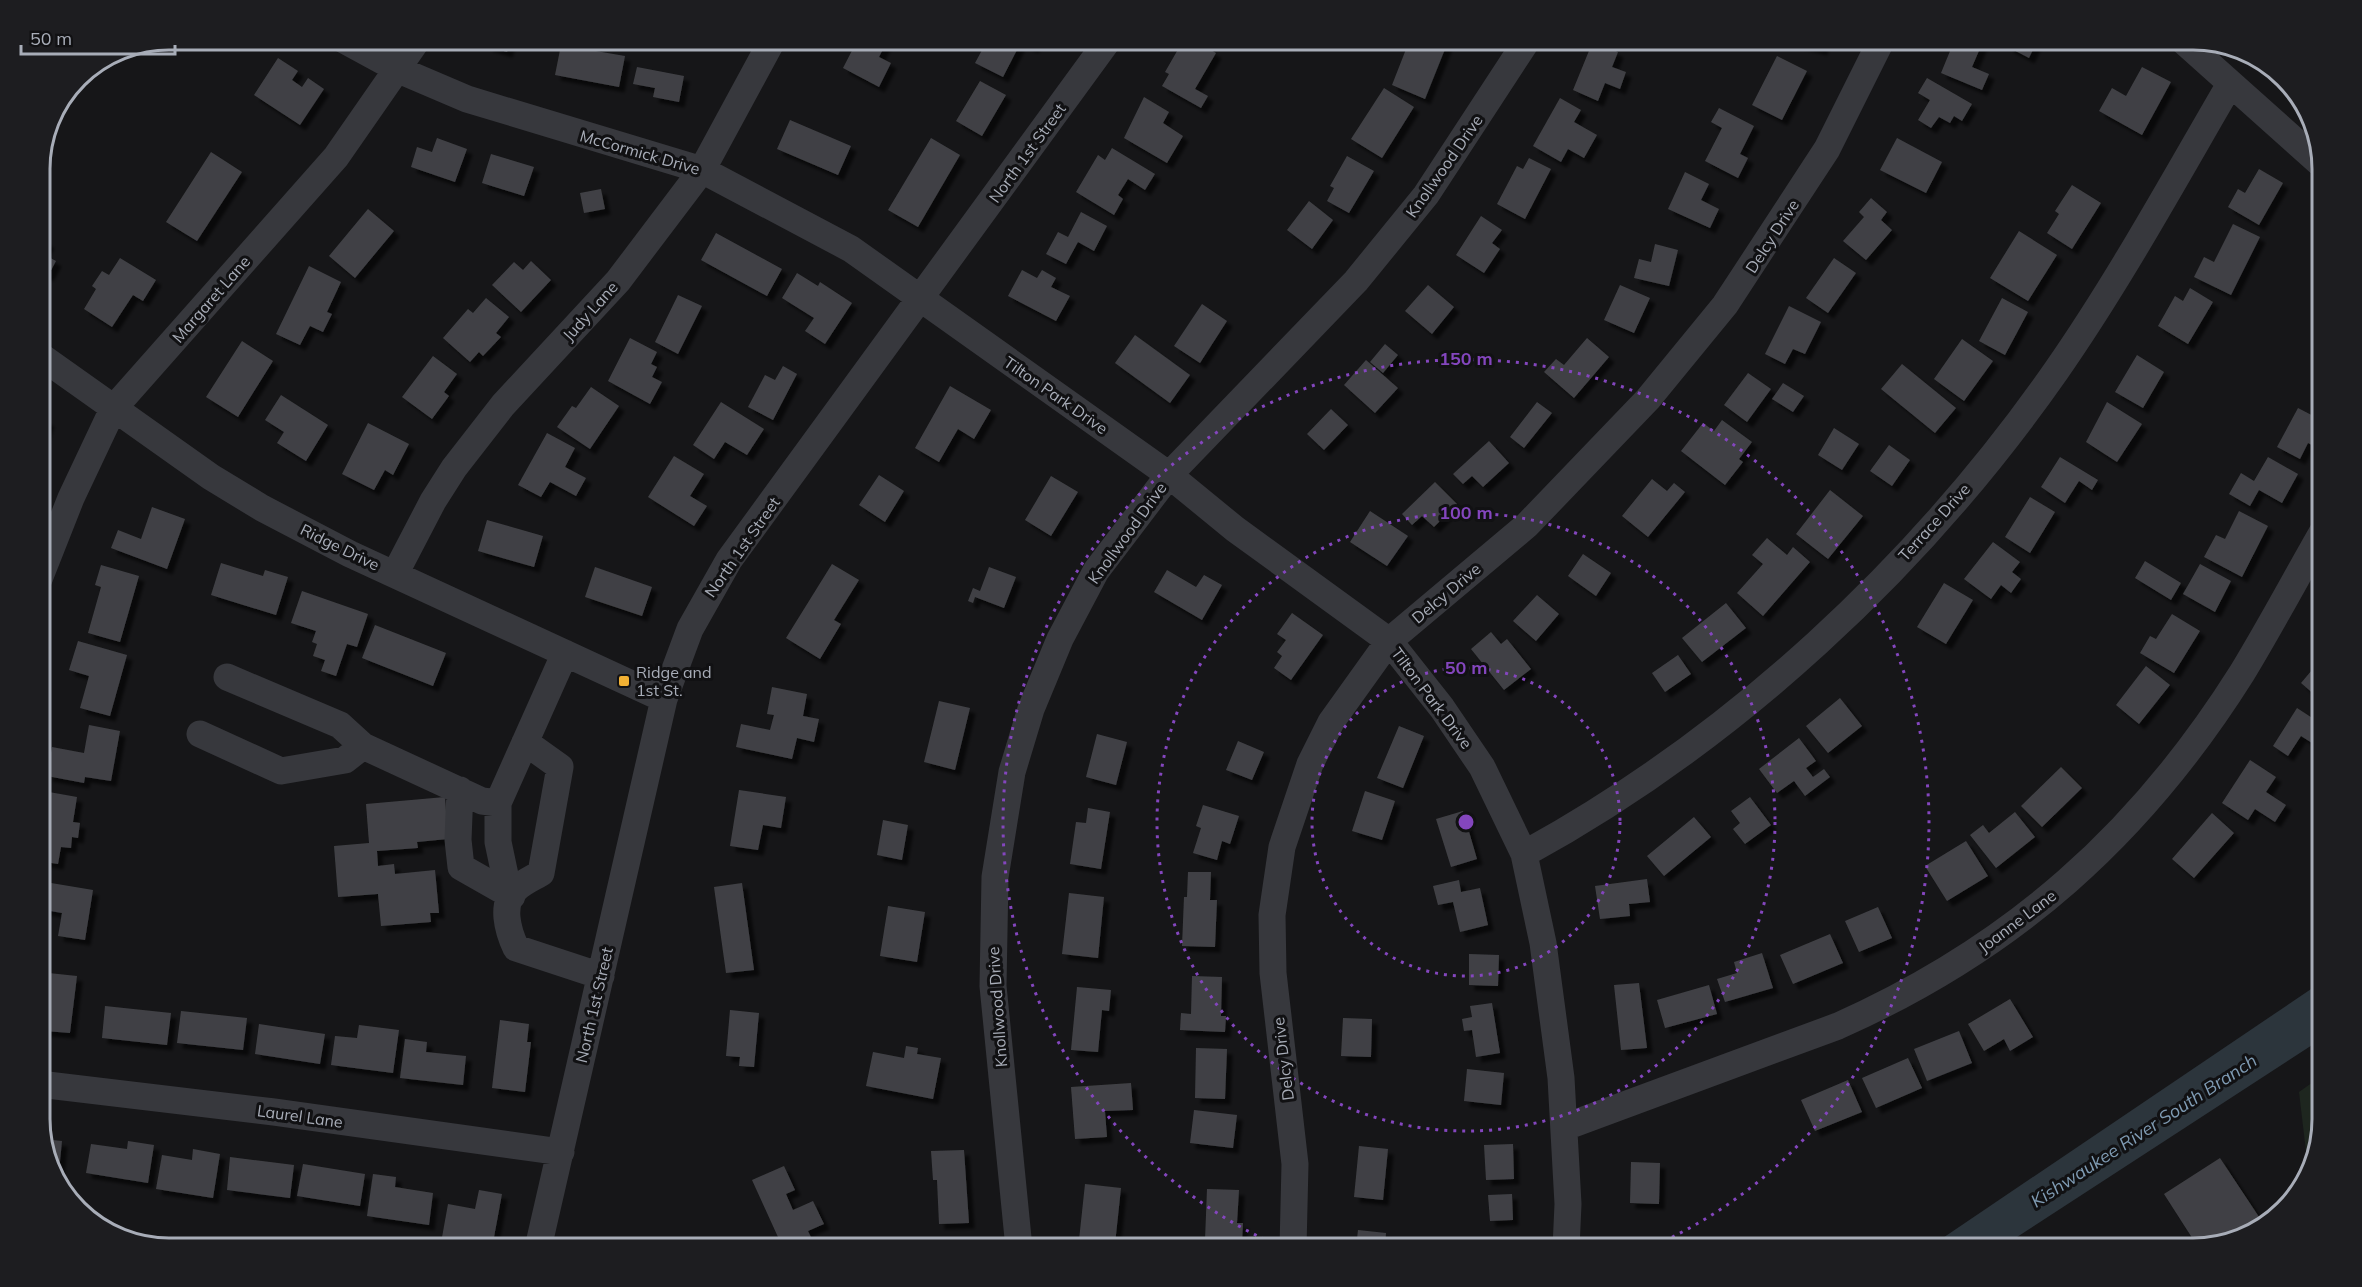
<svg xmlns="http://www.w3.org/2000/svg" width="2362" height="1287" viewBox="0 0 2362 1287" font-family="Mulish,sans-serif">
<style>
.green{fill:#1e261f}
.water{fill:#2c353c}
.building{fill:#404145;filter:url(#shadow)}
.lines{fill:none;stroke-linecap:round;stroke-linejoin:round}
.minor{stroke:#37383d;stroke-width:27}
.ring{fill:none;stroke:#8446be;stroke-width:3;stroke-dasharray:3 6}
.poi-dot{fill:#f2b134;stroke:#111113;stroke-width:2}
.labels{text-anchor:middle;stroke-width:6;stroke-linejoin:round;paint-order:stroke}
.street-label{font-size:16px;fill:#a8adb8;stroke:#111113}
.poi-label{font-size:16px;fill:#a8adb8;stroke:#111113;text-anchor:start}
.water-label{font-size:18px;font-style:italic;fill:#7f9bb3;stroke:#111113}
.rim{fill:none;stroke:#a8adb8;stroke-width:3}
.centre{fill:#8446be;stroke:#111113;stroke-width:3}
.ring-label{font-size:18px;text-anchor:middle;font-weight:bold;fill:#8446be;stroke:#111113;stroke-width:6;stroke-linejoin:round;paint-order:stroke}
</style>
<defs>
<filter id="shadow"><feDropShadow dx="5.5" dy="5.5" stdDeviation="1.5" flood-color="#0009"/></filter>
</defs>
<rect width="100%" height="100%" fill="#161618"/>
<path class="green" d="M2323 1075V1119L2309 1177 2299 1092Z"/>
<path class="water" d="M2323 981V1038L2000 1248H1928Z"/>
<path class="building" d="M488 39H511L507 52 487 46Z
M858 39H888L879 57 891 63 879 87 843 68Z
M988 39H1038L1033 48 1021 42 1003 77 975 63Z
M1184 39H1192L1216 53 1195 89 1208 96 1201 108 1162 86 1169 74 1165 72Z
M1410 39H1449L1425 99 1392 85Z
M1791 39H1824L1822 50 1790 42Z
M1955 39H1984L1972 67 1989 74 1982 90 1941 73Z
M2012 39H2038L2029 58 2008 47Z
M1593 41 1618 52 1612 67 1626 72 1620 89 1605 83 1598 101 1573 90Z
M561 45 625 56 619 87 555 75Z
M1777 56 1807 71 1782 120 1752 105Z
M278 58 298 71 292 80 302 87 308 78 324 89 300 125 254 95Z
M637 67 684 76 679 102 653 97 655 88 633 84Z
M2142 67 2171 82 2142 135 2099 111 2112 88 2126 96Z
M1927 78 1972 104 1962 121 1954 116 1950 123 1939 117 1931 128 1918 120 1930 100 1918 93Z
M980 81 1006 95 982 136 956 121Z
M1384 88 1414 107 1382 158 1351 139Z
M1144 97 1169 112 1163 123 1183 136 1167 163 1124 138Z
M1560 98 1581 110 1574 122 1597 135 1584 158 1568 149 1561 162 1533 146Z
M1719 108 1754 126 1740 154 1748 158 1738 178 1705 161 1722 128 1711 122Z
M790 120 851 146 838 175 777 149Z
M437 138 467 149 455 182 411 167 417 147 432 152Z
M931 138 960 155 918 227 888 210Z
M1897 138 1942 162 1926 193 1880 170Z
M1112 148 1155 174 1145 190 1128 179 1118 195 1123 199 1114 215 1076 192 1098 155 1105 160Z
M211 152 242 172 197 241 166 222Z
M491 154 534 167 524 196 482 183Z
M1347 156 1374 171 1349 213 1327 201 1334 188 1330 186Z
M1529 158 1551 169 1525 219 1497 204 1517 166 1523 169Z
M2259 169 2283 183 2259 225 2228 207 2238 189 2245 193Z
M1685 172 1709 184 1701 200 1719 209 1710 228 1668 209Z
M2072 185 2101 203 2072 249 2047 233 2059 214 2055 211Z
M601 189 605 209 584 213 580 193Z
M1871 198 1887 212 1881 220 1892 230 1866 260 1843 241 1864 217 1859 212Z
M1309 201 1333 220 1312 249 1287 230Z
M368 209 394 231 355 278 329 256Z
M1081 212 1107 226 1094 251 1078 242 1066 264 1046 254 1058 232 1068 237Z
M1481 216 1502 230 1492 243 1500 249 1484 273 1456 255Z
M2233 224 2260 237 2231 295 2194 277 2204 257 2214 262Z
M2019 231 2057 255 2028 301 1990 278Z
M716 233 782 269 767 296 701 260Z
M39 238 49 243 43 254 56 261 48 276 39 272Z
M1655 244 1678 250 1669 286 1634 278 1639 259 1651 262Z
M120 258 156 280 143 301 133 295 112 327 84 309 96 289 92 286 102 271 109 275Z
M1834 258 1856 273 1828 313 1806 298Z
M531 261 551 280 521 312 492 285 514 262 523 270Z
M309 266 341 282 327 312 332 314 323 332 310 326 300 345 276 334Z
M1022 270 1037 278 1042 270 1056 278 1051 287 1070 296 1056 321 1008 296Z
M797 273 818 286 820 282 852 303 825 344 805 331 814 318 782 298Z
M1428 285 1454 307 1432 334 1405 311Z
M1620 285 1650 298 1634 333 1604 320Z
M2190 288 2213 302 2188 344 2158 326 2175 296 2183 301Z
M678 295 702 306 678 354 655 342Z
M486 298 509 317 496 333 501 337 483 356 479 352 470 362 443 338 468 309 473 313Z
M2002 298 2028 312 2005 355 1979 341Z
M1202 304 1227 321 1200 363 1174 346Z
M1789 306 1821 322 1805 354 1793 349 1785 364 1765 354Z
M1135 335 1190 375 1170 403 1115 363Z
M630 338 657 352 651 364 657 367 652 377 662 382 650 404 608 381Z
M1587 338 1609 357 1574 398 1544 372 1556 359 1564 365Z
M1962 339 1993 361 1964 401 1934 379Z
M242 341 273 361 238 417 206 397Z
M1385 344 1398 355 1383 373 1370 362Z
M2137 355 2164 372 2143 408 2115 392Z
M433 356 457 374 444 392 449 396 432 419 402 397Z
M1366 360 1398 388 1375 413 1344 385Z
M1902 364 1956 408 1935 433 1881 389Z
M783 366 797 374 773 420 748 407 765 375 775 380Z
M1748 373 1771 389 1747 422 1724 405Z
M1783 383 1804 396 1793 412 1772 399Z
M950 386 991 410 974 439 958 429 939 462 915 448Z
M591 387 619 406 590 449 557 427 572 406 576 408Z
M281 395 328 425 306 461 277 443 284 432 265 420Z
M721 402 764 429 747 455 725 442 714 459 693 445Z
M1537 402 1552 413 1524 448 1510 437Z
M2107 402 2142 424 2117 462 2086 442Z
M2298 408 2323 421V430L2314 446 2308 443 2300 459 2277 447Z
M1331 409 1348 425 1324 450 1307 434Z
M39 418 49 421 40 447H39Z
M1722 420 1752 442 1739 459 1743 462 1725 485 1681 451 1703 423 1714 431Z
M368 423 409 444 393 475 385 470 374 490 342 474Z
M1834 428 1859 444 1842 470 1818 455Z
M547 433 575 448 565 467 586 478 576 496 550 482 541 497 518 485Z
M1489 441 1509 463 1483 487 1472 476 1463 484 1453 474Z
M1889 445 1910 460 1892 486 1870 471Z
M674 456 704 474 690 496 707 506 694 526 648 497Z
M2060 457 2098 480 2092 490 2079 481 2065 503 2041 487Z
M2268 457 2298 474 2282 503 2259 490 2250 506 2229 494 2241 473 2254 481Z
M879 475 904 491 885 522 859 505Z
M1051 476 1078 492 1051 536 1025 520Z
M1652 479 1667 491 1674 483 1685 492 1648 537 1622 516Z
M1435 482 1457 504 1434 527 1422 516 1412 525 1402 514Z
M1830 490 1863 516 1828 559 1796 534Z
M2030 497 2055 512 2030 553 2005 537Z
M152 507 185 519 167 569 111 548 118 530 141 539Z
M1370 511 1408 536 1387 566 1350 542Z
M2239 511 2268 526 2242 577 2204 557 2216 535 2225 539Z
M487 520 543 536 534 567 478 551Z
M1767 538 1787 555 1793 547 1810 562 1763 616 1737 593 1763 564 1752 555Z
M1993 542 2020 562 2012 572 2021 579 2011 593 2001 585 1991 599 1964 579Z
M1583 554 1611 573 1596 596 1568 576Z
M2145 561 2181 583 2171 600 2135 578Z
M221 563 263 576 265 570 288 577 276 615 211 595Z
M832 564 859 580 834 620 841 624 820 659 786 638Z
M2200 564 2231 581 2215 612 2183 594Z
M101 565 139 576 120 642 88 633 101 587 95 585Z
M595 567 652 587 642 616 585 597Z
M989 567 1016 577 1004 608 975 597 973 603 968 601 973 588 980 591Z
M1167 570 1196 587 1204 575 1222 585 1202 620 1154 592Z
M1944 583 1973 600 1946 644 1917 627Z
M302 591 368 614 357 647 347 644 336 676 321 671 325 660 313 656 317 644 312 642 316 631 291 623Z
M1537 595 1559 614 1536 641 1513 621Z
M1726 603 1746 628 1702 662 1682 638Z
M1292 613 1323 635 1291 680 1274 668 1282 656 1277 652 1286 640 1277 634Z
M2172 614 2200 631 2174 673 2140 653 2150 636 2156 639Z
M375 625 446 653 433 686 362 658Z
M1491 632 1501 644 1507 639 1531 669 1504 690 1471 649Z
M78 641 127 655 110 716 80 708 89 676 69 670Z
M1678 655 1691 674 1665 692 1652 673Z
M2323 657V702L2301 683Z
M2146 666 2170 685 2139 724 2116 705Z
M772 687 807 694 803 716 819 719 814 742 797 738 792 759 736 747 741 724 770 730 774 715 767 714Z
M1840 698 1862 726 1828 753 1806 726Z
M939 701 970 708 955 770 924 762Z
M2297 708 2323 725V750L2301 736 2288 756 2273 746Z
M89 725 120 731 111 781 85 777 84 783 47 776 52 747 84 753Z
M1399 726 1424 736 1403 788 1377 778Z
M1097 734 1127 742 1116 785 1086 777Z
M1799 738 1816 761 1806 768 1813 777 1824 769 1830 777 1805 796 1794 781 1777 793 1759 769Z
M1238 741 1264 752 1252 780 1226 770Z
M2250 760 2276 777 2266 792 2286 805 2275 822 2255 809 2248 820 2222 803Z
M2061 767 2082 788 2042 827 2021 806Z
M739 790 786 797 781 828 763 825 758 850 730 846Z
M1365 791 1395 801 1382 840 1352 831Z
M49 792 77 797 73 822 80 823 78 838 72 837 71 848 61 847 58 864 39 861Z
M445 797 448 839 417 842 418 848 377 851 378 866 394 864 395 874 435 870 439 913H430L431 922 381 926 378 894 338 897 334 846 369 843 366 804Z
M1750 797 1771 825 1745 844 1733 829 1740 823 1731 811Z
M1203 805 1239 816 1230 844 1222 841 1217 860 1193 853 1201 828 1196 826Z
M1088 808 1110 812 1101 869 1070 864 1076 822 1086 823Z
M1463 811 1477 859 1451 867 1436 819Z
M2015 812 2035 837 1996 868 1970 835 1983 825 1989 833Z
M2212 813 2234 833 2194 878 2172 859Z
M1694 817 1711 837 1664 876 1647 856Z
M883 820 908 825 902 860 877 855Z
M1966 841 1988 876 1947 901 1925 866Z
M1188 872H1211L1210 900H1217L1215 947 1182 946 1184 897H1187Z
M1647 879 1650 902 1629 904 1630 916 1600 919 1595 886Z
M1459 880 1461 892 1480 888 1488 925 1460 932 1453 902 1438 905 1433 886Z
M39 881 93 890 85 940 58 936 62 913 39 909Z
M742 883 754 970 726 973 714 887Z
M1069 893 1104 897 1098 958 1062 954Z
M888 906 925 912 917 962 880 956Z
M1878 907 1892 938 1859 952 1845 921Z
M1830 934 1843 963 1793 984 1780 955Z
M1762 953 1773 988 1725 1002 1717 979 1737 973 1734 962Z
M1469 954 1499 955 1498 986 1469 985Z
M39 972 77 976 70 1033 45 1031 47 1009 39 1008Z
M1192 976 1222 977 1221 1016H1226L1225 1032 1180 1030 1181 1013 1191 1014Z
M1639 983 1647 1048 1621 1050 1614 985Z
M1709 985 1717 1014 1665 1028 1657 1000Z
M1077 987 1111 990 1109 1011 1102 1010 1098 1052 1071 1050Z
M2010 999 2033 1037 2010 1051 2004 1039 1984 1051 1968 1024Z
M1492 1003 1500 1053 1476 1057 1472 1030 1464 1031 1462 1019 1472 1017 1470 1006Z
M105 1006 171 1013 167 1045 102 1038Z
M730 1010 759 1013 754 1067 739 1066 740 1057 726 1056Z
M181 1011 247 1018 243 1050 177 1043Z
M1343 1018 1372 1019 1371 1057 1341 1056Z
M500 1020 529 1024 527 1042H531L525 1092 492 1088Z
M259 1024 325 1034 320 1064 255 1054Z
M359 1025 399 1030 393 1073 331 1065 335 1036 357 1038Z
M1959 1031 1972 1063 1927 1081 1914 1049Z
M405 1039 427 1042 426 1052 466 1056 463 1085 400 1078Z
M906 1046 918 1048 917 1054 941 1058 933 1099 866 1086 873 1052 904 1058Z
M1196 1048 1227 1049 1225 1099 1195 1098Z
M1908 1058 1922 1088 1876 1108 1862 1078Z
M1467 1069 1504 1073 1501 1105 1464 1101Z
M1848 1080 1862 1112 1815 1131 1801 1100Z
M1131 1083 1133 1110 1105 1111 1107 1137 1075 1139 1071 1087Z
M1194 1110 1237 1115 1233 1148 1190 1143Z
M43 1139 62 1141 58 1181Z
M128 1141 154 1145 148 1183 86 1173 91 1144 127 1149Z
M1513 1144 1514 1179 1486 1180 1484 1145Z
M1359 1146 1388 1149 1383 1200 1354 1197Z
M193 1149 220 1154 213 1198 156 1189 162 1155 192 1160Z
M964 1150 969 1223 939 1224 937 1180H933L931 1151Z
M230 1157 294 1165 290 1198 227 1190Z
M2220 1158 2265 1226 2198 1247 2164 1194Z
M1631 1162 1660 1163 1659 1204 1630 1203Z
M303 1164 365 1174 360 1206 297 1196Z
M784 1166 795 1190 786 1194 793 1210 813 1201 824 1224 808 1231 816 1248H783L752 1180Z
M373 1174 396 1177 395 1187 433 1193 429 1225 367 1216Z
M1085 1184 1121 1188 1115 1244 1079 1240Z
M1207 1189 1239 1190 1237 1223H1243L1242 1242 1205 1240Z
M479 1190 502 1194 492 1248H470L441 1243 448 1204 475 1209Z
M1512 1194 1513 1220 1490 1221 1488 1195Z
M1358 1230 1386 1233 1385 1248H1356Z
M943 1242 970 1244 969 1248H942Z
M1483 1242 1511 1245V1248H1482Z"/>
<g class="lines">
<path class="minor" d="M342 39 399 70 467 99 702 170 851 249 1169 475 1235 529 1389 641 1442 708 1482 767 1524 854 1543 943 1561 1078 1568 1204 1566 1248
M2181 39 2323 166
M39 355 211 477 262 508 350 554 664 699
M395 574 433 501 454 468 503 405 618 281 702 170 773 39
M39 579 71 498 113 409 336 157 418 39
M227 677 340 725 363 746
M200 734 281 771 345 760 363 746 482 801 498 803 565 653
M525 742 560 767 541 873C533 878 523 882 516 889 500 904 508 931 516 948L601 976
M460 790 458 840 461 867 512 896
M498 803V842L509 894
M1524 854C1734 739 1919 567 2056 371 2120 279 2174 180 2230 84
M39 1084 274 1112 561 1152
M1565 1127 1838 1026C2013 948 2140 835 2242 673 2270 627 2296 578 2323 531
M538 1248 664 699 690 629 729 560 1109 39
M1019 1248 993 986 995 877 1012 772 1031 709 1060 639 1096 571 1169 475 1356 281 1426 195 1528 39
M1293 1248 1295 1164 1273 973 1272 915 1282 847 1310 764 1331 722 1389 641 1527 525 1648 399 1725 305 1827 149 1882 39"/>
</g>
<g class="ring">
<circle cx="1466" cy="822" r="154"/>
<circle cx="1466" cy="822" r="309"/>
<path d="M1281 1247A463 463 0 1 1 1651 1247"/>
</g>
<rect class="poi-dot" x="618" y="675" width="12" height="12" rx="3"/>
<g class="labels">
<g class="street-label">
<text transform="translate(640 152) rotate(16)" y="6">McCormick Drive</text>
<text transform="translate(1027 153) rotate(-54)" y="6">North 1st Street</text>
<text transform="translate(1444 166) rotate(-55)" y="6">Knollwood Drive</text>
<text transform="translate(1772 236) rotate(-57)" y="6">Delcy Drive</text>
<text transform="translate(211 299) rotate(-49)" y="6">Margaret Lane</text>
<text transform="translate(590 311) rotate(-48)" y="6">Judy Lane</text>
<text transform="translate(1056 395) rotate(35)" y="6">Tilton Park Drive</text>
<text transform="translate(1934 522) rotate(-48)" y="6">Terrace Drive</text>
<text transform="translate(1127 533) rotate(-54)" y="6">Knollwood Drive</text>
<text transform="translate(340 547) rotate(26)" y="6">Ridge Drive</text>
<text transform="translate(742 547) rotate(-55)" y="6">North 1st Street</text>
<text transform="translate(1446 593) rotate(-40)" y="6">Delcy Drive</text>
<text transform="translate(1432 698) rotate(53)" y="6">Tilton Park Drive</text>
<text transform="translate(2017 921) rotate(-37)" y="6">Joanne Lane</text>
<text transform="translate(594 1005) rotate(-77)" y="6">North 1st Street</text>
<text transform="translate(997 1007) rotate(-94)" y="6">Knollwood Drive</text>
<text transform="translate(1283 1059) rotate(-97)" y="6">Delcy Drive</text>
<text transform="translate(300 1116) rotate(8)" y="6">Laurel Lane</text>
</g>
<g class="poi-label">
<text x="636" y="678">Ridge and<tspan x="636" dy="18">1st St.</tspan></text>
</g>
<g class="water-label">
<text transform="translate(2144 1131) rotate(-33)" y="6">Kishwaukee River South Branch</text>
</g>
</g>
<path d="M0 0H2362V1287H0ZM169 50H2193A119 119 0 0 1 2312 169V1119A119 119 0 0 1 2193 1238H169A119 119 0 0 1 50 1119V169A119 119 0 0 1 169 50Z" fill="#1d1d20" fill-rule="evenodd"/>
<path class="rim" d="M169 50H2193A119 119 0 0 1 2312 169V1119A119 119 0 0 1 2193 1238H169A119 119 0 0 1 50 1119V169A119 119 0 0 1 169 50Z"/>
<circle cx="1466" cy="822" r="9" class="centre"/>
<g class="ring-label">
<text x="1466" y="365">150 m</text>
<text x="1466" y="519">100 m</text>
<text x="1466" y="674">50 m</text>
</g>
<path d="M21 45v9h154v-9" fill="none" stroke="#a8adb8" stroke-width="3"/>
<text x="30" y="45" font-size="18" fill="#a8adb8" stroke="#111113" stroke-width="4.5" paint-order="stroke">50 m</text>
</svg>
